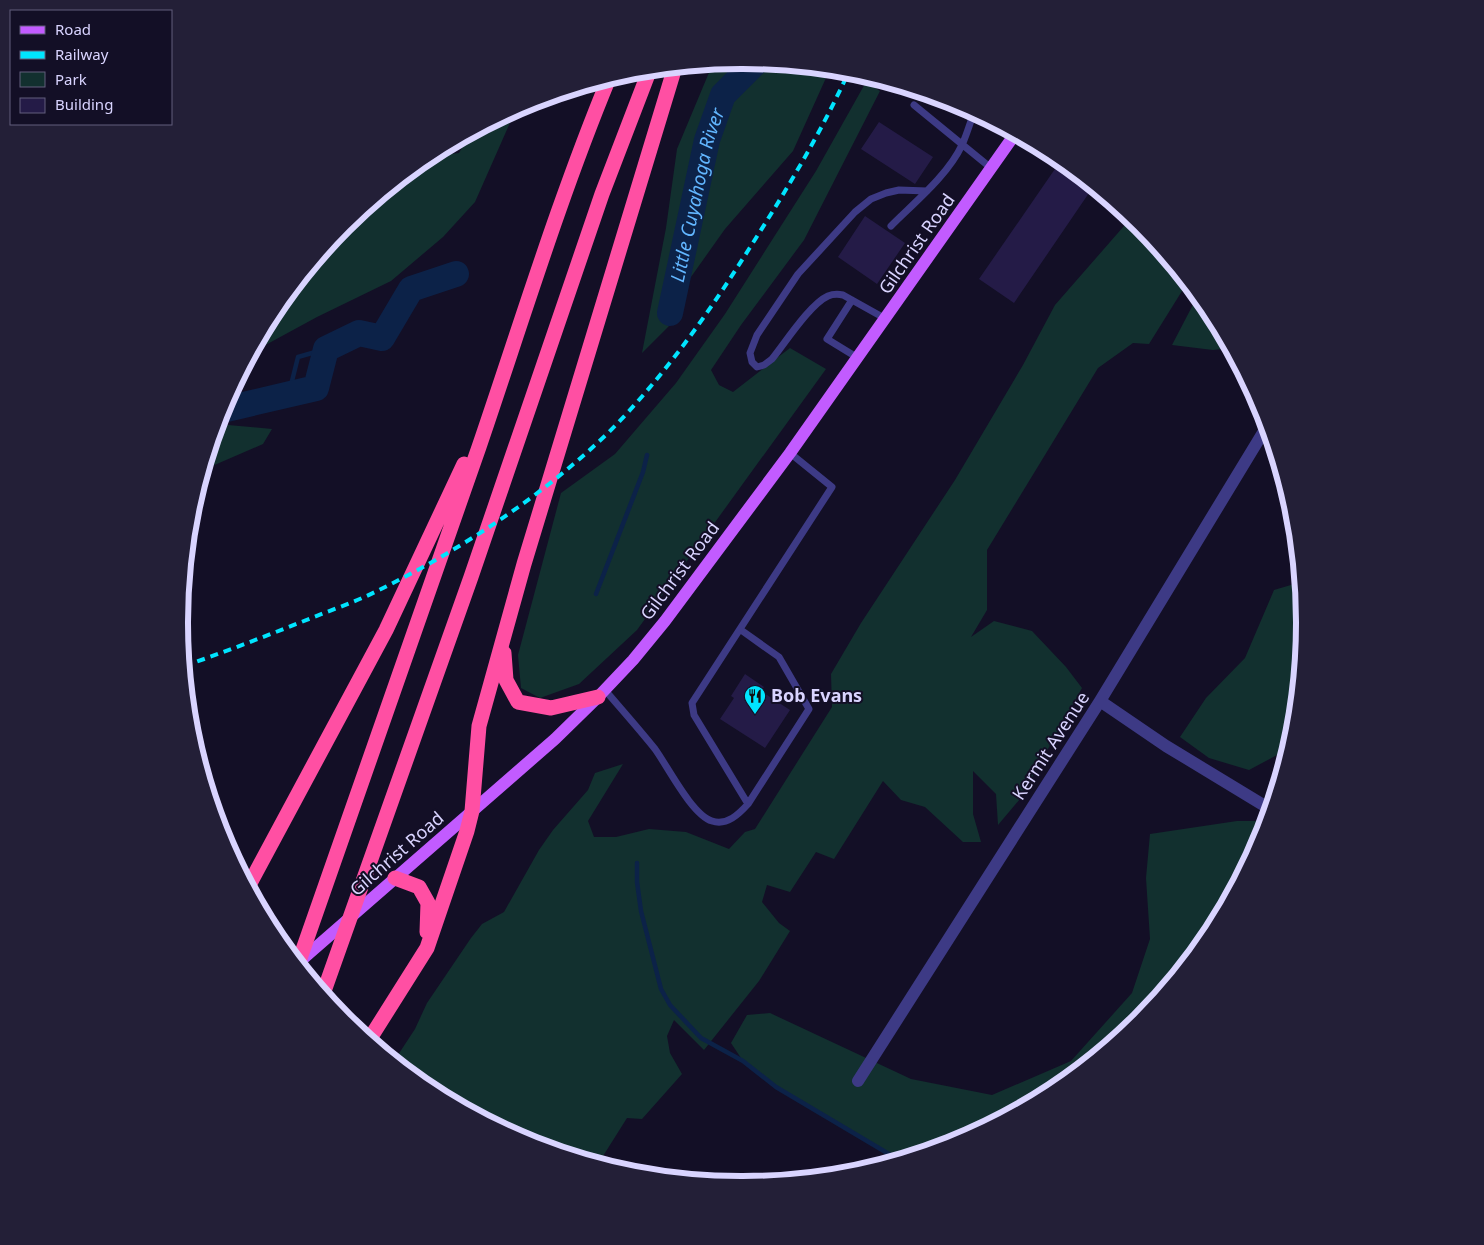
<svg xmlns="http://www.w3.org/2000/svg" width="1484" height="1245" viewBox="0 0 1484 1245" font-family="'Noto Sans',sans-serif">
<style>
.green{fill:#12302f}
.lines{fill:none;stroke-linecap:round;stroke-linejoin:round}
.stream{stroke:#0c2248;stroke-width:4.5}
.river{stroke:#0c2248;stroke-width:26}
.building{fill:#241b47}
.lane{stroke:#3d3a85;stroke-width:7}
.street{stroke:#3d3a85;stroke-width:12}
.primary{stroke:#c25bff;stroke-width:12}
.highway{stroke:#ff4fa3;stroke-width:15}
.rail{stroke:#00e5ff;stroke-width:4;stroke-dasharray:8 6;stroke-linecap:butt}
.labels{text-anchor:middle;stroke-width:4;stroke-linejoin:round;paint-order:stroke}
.street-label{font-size:18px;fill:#d9d4ff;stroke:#130f26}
.poi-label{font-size:18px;font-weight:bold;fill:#d9d4ff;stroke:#130f26;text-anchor:start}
.water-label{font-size:19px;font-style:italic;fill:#62b6ff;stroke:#130f26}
.rim{fill:none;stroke:#d9d4ff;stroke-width:6}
</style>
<rect width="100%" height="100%" fill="#130f26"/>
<path class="green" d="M742 60 830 69 793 151 725 229 686 284 677 318 642 353 666 228 677 149 713 63Z
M866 82 880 91 804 240 741 325 711 370 719 385 733 392 790 348 826 369 637 630 579 684 540 698 521 688 518 655 561 493 615 454 676 383 725 314 816 171Z
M514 110 513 116 475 202 443 237 391 281 317 317 251 353 274 310 338 233 342 235 372 205 427 157 459 153 470 133Z
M1131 218 1140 225 1187 283 1149 344 1133 343 1098 368 987 550V610L971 637 994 621 1032 631 1066 667 1082 688 1020 799 998 825 996 794 973 771V814L981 842H963L925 807 901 800 883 781 834 859 816 852 790 892 767 885 762 902 779 923 790 931 759 981 704 1050 674 1020 667 1036 670 1053 682 1074 642 1119 627 1118 598 1164 526 1142 429 1090 394 1061 415 1029 427 1003 471 938 482 924 504 912 539 850 553 830 588 790 595 773 623 764 588 821 594 837H616L649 829 686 832 729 849 745 832 755 829 832 707 831 674 861 623 955 480 1023 365 1055 305Z
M1198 295 1210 310 1230 348 1213 350 1172 345Z
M217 424 272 429 263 444 203 470Z
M1301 582 1304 623 1294 733 1286 756 1277 755 1249 770 1209 758 1180 737 1206 698 1245 658 1274 590Z
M1237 821H1267L1262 838 1210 935 1140 1020 1054 1090 957 1142 899 1160 776 1087 743 1061 731 1043 747 1015 770 1013 911 1079 992 1095 1071 1061 1132 993 1150 939 1146 878 1150 834Z"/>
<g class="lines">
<path class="stream" d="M670 313 671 308
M289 393 298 357 326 349
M596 594 643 472 647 455
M637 863V882L641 911 661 989 670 1005 701 1038 743 1061 776 1087 899 1160"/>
<g class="river">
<path id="s1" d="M670 313 707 140 723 95 757 61"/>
<path d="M222 410 316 388 326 349 359 333 382 338 411 289 456 274"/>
</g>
</g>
<path class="building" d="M879 122 933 157 915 184 861 149Z
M1057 166 1091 190 1014 303 979 279Z
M865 216 905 243 877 284 838 257Z
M745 674 764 687 761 691 790 710 765 748 720 719 734 698 731 696Z"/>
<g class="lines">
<path class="lane" d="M914 105 991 168
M891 226C915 202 948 175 962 145 967 134 970 123 974 112
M852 300 827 339 858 358
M886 319 843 295C838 294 833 294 828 296 810 304 785 343 772 359L764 365 757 367 752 362 750 353 757 335 798 274 855 212 871 199 886 193 899 190 927 191
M605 690C622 710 639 729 655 749 668 767 692 815 712 821 727 826 739 814 748 804L809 709 779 657 741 630
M748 804 694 715 692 703 832 487 790 453"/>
<path class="street" d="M1100 701 1166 746 1270 809
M858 1081 1100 701 1267 426"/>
<path class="primary" d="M298 963 555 739 598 697 633 660 665 621 790 453 1015 134"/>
<path class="highway" d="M504 653 506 680 518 702 551 708 598 697
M395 878 419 887 428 903 427 932
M248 887 386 630 464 464
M298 964C359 792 420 620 479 447 521 324 559 199 609 78
M323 994 471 577 602 194 650 69
M369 1040 427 948 467 831 472 811 479 726 524 564 675 67"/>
<path class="rail" d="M184 666C228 651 271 634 314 617 334 609 355 602 375 592 459 551 540 498 608 433 663 378 708 314 749 249 786 191 821 133 849 71"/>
</g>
<defs>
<g id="restaurant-pin" transform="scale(1.125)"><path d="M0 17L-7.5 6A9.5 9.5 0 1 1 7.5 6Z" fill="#00e5ff" stroke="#130f26"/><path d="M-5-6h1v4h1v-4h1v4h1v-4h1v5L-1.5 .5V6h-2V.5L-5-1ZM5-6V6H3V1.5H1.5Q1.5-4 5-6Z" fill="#111"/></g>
</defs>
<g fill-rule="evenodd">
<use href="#restaurant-pin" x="755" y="696"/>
</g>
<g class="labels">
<g class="street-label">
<text transform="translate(917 244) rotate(-55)" y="6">Gilchrist Road</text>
<text transform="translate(680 571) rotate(-53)" y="6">Gilchrist Road</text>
<text transform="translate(1051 746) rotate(-57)" y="6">Kermit Avenue</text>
<text transform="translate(397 854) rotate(-41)" y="6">Gilchrist Road</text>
</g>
<g class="poi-label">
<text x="771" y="702">Bob Evans</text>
</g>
<g class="water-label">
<text dy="7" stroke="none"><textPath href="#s1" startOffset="121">Little Cuyahoga River</textPath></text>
</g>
</g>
<path d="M0 0H1484V1245H0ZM741 69H743A553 553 0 0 1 1296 622V623A553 553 0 0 1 743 1176H741A553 553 0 0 1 188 623V622A553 553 0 0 1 741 69Z" fill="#231f37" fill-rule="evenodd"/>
<path class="rim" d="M741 69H743A553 553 0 0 1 1296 622V623A553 553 0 0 1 743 1176H741A553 553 0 0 1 188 623V622A553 553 0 0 1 741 69Z"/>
<rect x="10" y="10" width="162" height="115" fill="#130f26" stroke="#625e7d"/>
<rect x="20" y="26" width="25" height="8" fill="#c25bff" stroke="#625e7d"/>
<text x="55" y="35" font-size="15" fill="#d9d4ff">Road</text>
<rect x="20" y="51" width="25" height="8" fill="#00e5ff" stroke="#625e7d"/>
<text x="55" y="60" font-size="15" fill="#d9d4ff">Railway</text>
<rect x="20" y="72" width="25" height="15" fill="#12302f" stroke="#625e7d"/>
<text x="55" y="85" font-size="15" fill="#d9d4ff">Park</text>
<rect x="20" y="98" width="25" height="15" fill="#241b47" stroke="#625e7d"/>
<text x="55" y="110" font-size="15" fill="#d9d4ff">Building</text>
</svg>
